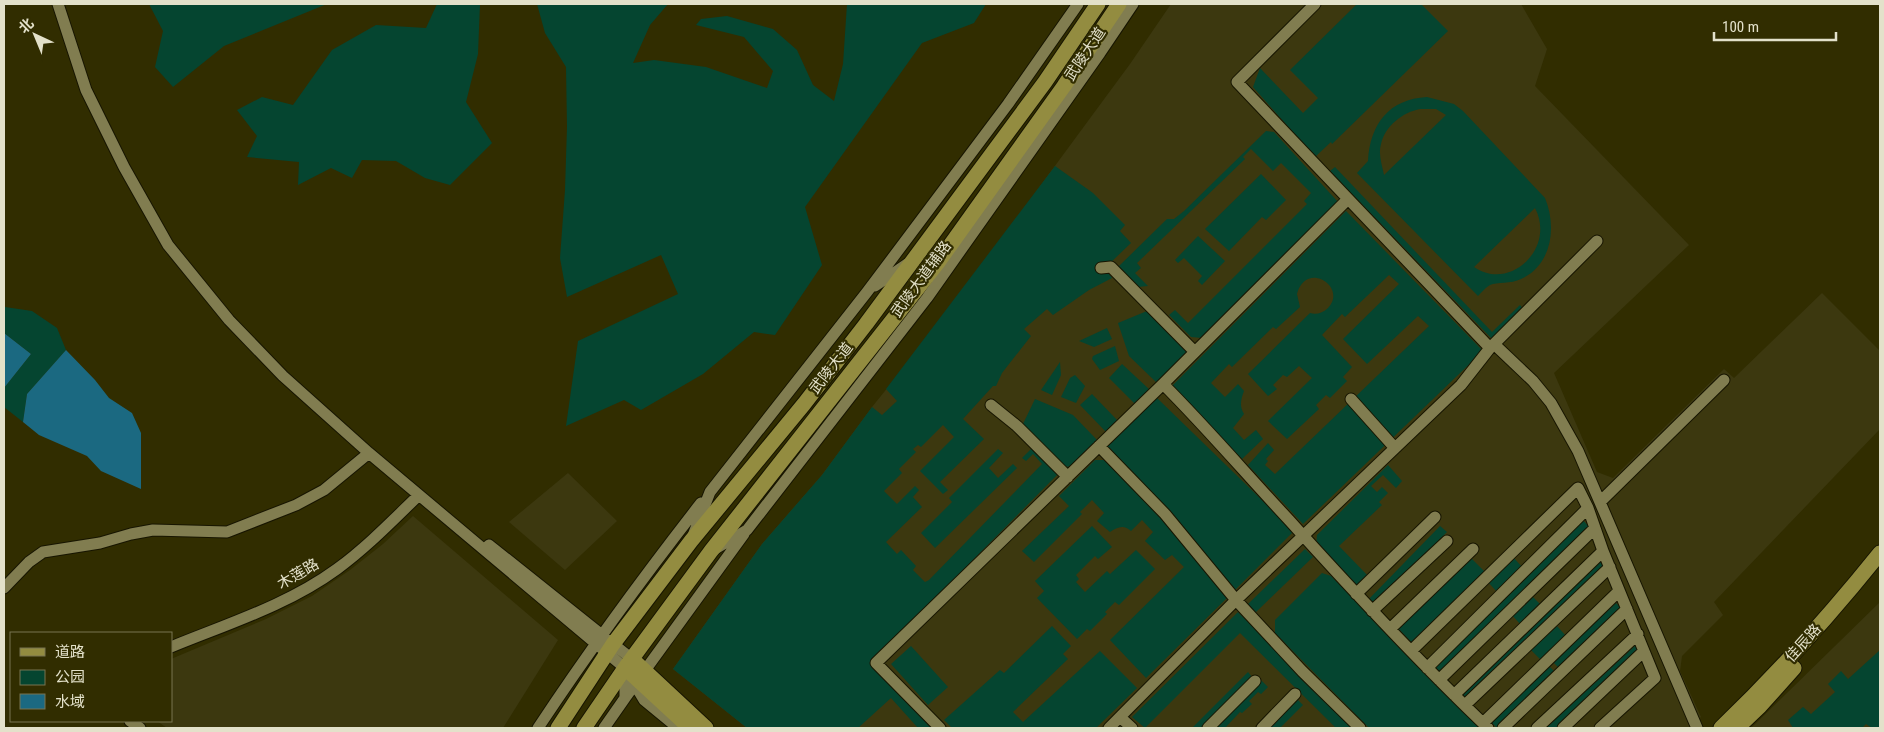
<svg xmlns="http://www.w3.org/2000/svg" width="1884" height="732" viewBox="0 0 1884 732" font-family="'Roboto Condensed','Noto Sans SC',sans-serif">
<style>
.built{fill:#3c380f}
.green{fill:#054530;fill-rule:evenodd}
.water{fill:#1b6981}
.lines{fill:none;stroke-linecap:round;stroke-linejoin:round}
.minor-casing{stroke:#171501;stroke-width:13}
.major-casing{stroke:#171501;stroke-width:17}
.minor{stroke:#817d50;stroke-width:11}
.major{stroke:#938c40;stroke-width:15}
.labels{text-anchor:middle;stroke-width:4.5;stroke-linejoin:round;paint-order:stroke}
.street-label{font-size:15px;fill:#e3e1ca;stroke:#312d00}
</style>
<rect width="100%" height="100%" fill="#312d00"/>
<path class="built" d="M1171 4H1521L1547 49 1535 86 1689 245 1554 373 1597 472 1613 478 1724 369 1734 378 1822 293 1880 351V429L1714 602 1723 615 1682 656 1680 671 1701 717 1689 728H747L673 669 762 544 822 475 872 407 931 334 1130 64Z
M568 473 617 521 565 570 509 522Z
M413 516 558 640 503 728H167L157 721H171V659L266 619 312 596 350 570 383 544Z
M1880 602V728H1751Z"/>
<path class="green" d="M149 4H327L224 46 173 87 155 67 163 31Z
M437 4H480L478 54 466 102 492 143 450 185 425 178 396 161 362 160 352 178 331 168 298 185 299 162 247 157 257 136 237 110 262 97 293 105 332 50 376 25 426 28Z
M537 4H668L650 25 633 63 654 60 706 67 767 88 773 71 744 37 696 25 701 19 727 16 773 29 797 50 813 85 834 101 843 64 847 4H986L974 23 922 43 805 207 822 265 775 335 754 332 703 374 641 410 624 400 566 426 578 341 678 294 661 255 567 297 560 258 565 190 567 127 566 67 545 33Z
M1357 4H1421L1448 31 1332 144 1331 142 1315 157 1253 87 1260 68 1303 113 1318 98 1290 70Z
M1427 97 1454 104 1463 111 1545 198C1557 227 1552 265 1521 279 1511 284 1497 282 1490 285 1486 287 1481 293 1478 296L1357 173 1368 161C1370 124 1389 99 1427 97ZM1420 109H1436L1446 115 1384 175C1382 165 1378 154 1381 144 1385 126 1403 112 1420 109ZM1535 208C1556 248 1510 292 1474 267Z
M1266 131 1274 132 1338 202 1202 338 1191 337 1169 315 1175 310 1188 323 1307 204 1304 201 1311 193 1281 163 1273 171 1251 149 1243 157 1245 159 1137 263 1141 268 1135 273 1148 286 1138 287 1118 267 1167 219H1174L1184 211Z
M1055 166 1093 193 1125 225 1120 231 1131 243 1108 265 1106 270 1112 278 1089 290 1053 315 1047 309 1024 329 1031 336 1002 373 996 386H993L963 419 984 439 940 482 948 490 943 494 920 471 954 437 943 425 921 447 918 445 913 449 916 452 899 469 902 473 884 491 897 504 915 486 919 490 913 497 922 507 886 542 897 554 901 550 916 566 913 570 925 582 929 580 1042 464 1033 454 1026 461 1022 458 1033 447 1059 473 872 662 932 728H918L891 698 858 728H747L673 669 762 544 822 475 872 407 882 415 897 401 886 389Z
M1335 167 1492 332 1520 305 1523 309 1492 339 1330 171Z
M1261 174 1286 200 1266 220 1262 217 1229 251 1205 229Z
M1346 211 1483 351 1303 524 1248 465 1268 443 1274 450 1266 459 1268 461 1265 465 1275 474 1429 326 1418 316 1367 364 1343 339 1399 284 1389 275 1345 317 1342 314 1322 335 1352 367 1343 377 1347 381 1330 398 1326 395 1316 405 1319 409 1287 439 1268 421 1312 378 1299 366 1287 377 1283 375 1273 385 1277 389 1268 396 1248 374 1310 313C1316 315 1323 313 1328 308 1348 287 1306 260 1297 294L1300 307 1276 329 1273 327 1232 367 1229 364 1211 383 1225 397 1238 384 1244 391C1241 399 1239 406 1244 414L1233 428 1244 440 1256 430 1263 439 1242 459 1172 386Z
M1198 236 1225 261 1202 285 1198 281 1202 276 1184 258 1178 263 1175 260Z
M4 287 5 307 32 311 57 328 66 350 27 394 23 422 4 407V388L31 354 4 333Z
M1147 311 1188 352 1157 383 1129 356 1118 323Z
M1107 328 1112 339 1094 347 1079 341Z
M1115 346 1119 361 1100 370 1092 359 1093 356Z
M1060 362 1061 375 1052 395 1041 390Z
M1122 364 1150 390 1136 405 1109 378Z
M1075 375 1085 386 1076 403 1061 397 1070 378Z
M1092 394 1118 421 1107 433 1080 405Z
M1157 398 1294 531 1234 591 1106 448Z
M1035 399 1073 415 1098 441 1071 467 1062 466 1022 426Z
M998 449 1003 453 989 468 998 478 1013 464 1017 468 935 548 921 533 952 502 949 498Z
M1095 460H1104L1192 550 1229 596 1146 678 1110 640 1184 567 1172 555 1165 560 1145 541 1153 532 1142 520 1131 531C1124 524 1117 527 1110 532L1097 521 1104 513 1092 500 1080 512 1082 514 1034 562 1022 551 1069 506 1059 496Z
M1388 465 1402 481 1396 488 1383 475 1371 486 1377 492 1382 487 1388 493 1379 502 1382 505 1339 546 1369 577 1356 588 1316 546 1317 535Z
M1583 520 1589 527 1440 673 1434 666Z
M1092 526 1112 547 1098 559 1095 556 1076 575 1079 579 1076 582 1085 592 1107 571 1110 574 1136 550 1155 569 1119 605 1115 602 1105 612 1107 614 1090 631 1087 629 1077 639 1037 598 1044 591 1035 581Z
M1440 526 1447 532 1374 606 1368 600Z
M1305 549 1313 557 1255 613 1247 605Z
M1469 556 1485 572 1412 643 1397 627Z
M1513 557 1522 567 1497 592 1488 582Z
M1601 561 1606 566 1466 699 1461 694Z
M1322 573 1331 576 1481 728H1369L1275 633V620Z
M1532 596 1541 605 1521 625 1512 615Z
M1616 603 1622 609 1558 667 1553 662Z
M1238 612 1354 728H1336L1240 633 1145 728 1132 717Z
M1052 626 1071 646 1063 654 1068 659 1013 712 1023 722 1100 651 1137 688 1096 728H952L944 720 1000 670 1004 673Z
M1557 626 1566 636 1541 660 1531 650Z
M1638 643 1640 650 1558 728H1546Z
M911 646 948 687 928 705 891 664Z
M1880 650V728H1872L1866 724 1862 728H1793L1788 720 1803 707 1811 714 1835 692 1828 684 1841 671 1848 679Z
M1548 665 1555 672 1499 728H1497L1491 722Z
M1248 672 1252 677 1201 728H1192Z
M1261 680 1268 687 1261 694 1258 692 1249 701 1252 704 1242 713 1240 712 1225 728H1214Z
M1297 699 1303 705 1280 728H1268Z"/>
<path class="water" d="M4 333 31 354 4 388Z
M66 350 95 380 109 398 132 413 141 433V489L101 471 87 456 39 435 23 422 27 394Z"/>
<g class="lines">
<g class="minor-casing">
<path id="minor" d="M58 4 86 90 124 167 168 245 229 320 283 376 369 453 625 668 644 700 678 728
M1315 4 1237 82 1490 348
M1101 268 1111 267 1195 352
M875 286 907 264
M1494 344 1533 381 1551 403 1578 451 1697 728
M1163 384C1207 428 1247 475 1289 520 1353 591 1419 662 1488 728
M1351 399 1394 447
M991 405 1017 426 1068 477
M1099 446 1165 514 1236 600 1302 671 1360 728
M1600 502 1724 380
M694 533 710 492 867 292 1008 104 1078 4
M489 545 632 659
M715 549 747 530 927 298 1100 53 1133 4
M4 588 29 562 43 552 100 543 131 534 153 530 227 532 296 505 324 490 369 453
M1356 594 1435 517
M1372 611 1447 541
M1390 629 1473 549
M171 647C227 624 288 605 337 569 367 547 392 521 419 495
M1411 651 1578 488 1588 508 1603 551 1655 678 1600 728
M1427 668 1588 508
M1439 680 1595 528
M1454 695 1603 551
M625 698 744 534
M1465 705 1610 567
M1120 717 1132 728
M130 721 140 728
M1483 723 1619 591
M538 728C589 651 644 576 701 503
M604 728 625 698V668
M940 728 876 663 1163 384 1347 200
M1109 728 1236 600 1461 385 1490 348 1597 241
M1208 728 1255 681
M1262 728 1295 694
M1503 728 1627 609
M1537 728 1638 634
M1563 728 1644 651"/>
</g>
<g class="major-casing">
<path id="major" d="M632 659 706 728
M625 668 690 728
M558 728 613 644 691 541 804 404 866 324 1045 82 1098 4
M584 728 625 668 711 551 939 261 1064 86 1119 4
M1721 728C1778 673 1831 614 1880 553
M1737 728 1760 706 1794 668"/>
</g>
<use href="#minor" class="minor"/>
<use href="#major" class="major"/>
</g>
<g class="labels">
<g class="street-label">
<text transform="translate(1085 54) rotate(-56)" y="5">武陵大道</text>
<text transform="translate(921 279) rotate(-54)" y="5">武陵大道辅路</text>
<text transform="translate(831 368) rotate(-52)" y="5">武陵大道</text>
<text transform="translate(298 574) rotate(-30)" y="5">木莲路</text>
<text transform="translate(1803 643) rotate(-48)" y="5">佳辰路</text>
</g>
</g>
<rect width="1884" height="732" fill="none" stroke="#e3e1ca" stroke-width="10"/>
<rect x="10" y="632" width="162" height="90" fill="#312d00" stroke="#787551"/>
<rect x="20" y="648" width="25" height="8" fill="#938c40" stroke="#787551"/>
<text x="55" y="657" font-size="15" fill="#e3e1ca">道路</text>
<rect x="20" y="670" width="25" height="15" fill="#054530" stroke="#787551"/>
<text x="55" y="682" font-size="15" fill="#e3e1ca">公园</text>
<rect x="20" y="694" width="25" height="15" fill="#1b6981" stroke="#787551"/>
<text x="55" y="707" font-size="15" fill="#e3e1ca">水域</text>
<g transform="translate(35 35) rotate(316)" stroke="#312d00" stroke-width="4" paint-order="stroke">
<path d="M0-4L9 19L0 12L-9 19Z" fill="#e3e1ca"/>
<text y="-8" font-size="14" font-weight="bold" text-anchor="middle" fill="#e3e1ca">北</text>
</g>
<path d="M1714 32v8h122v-8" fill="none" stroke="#e3e1ca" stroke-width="2.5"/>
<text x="1722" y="32" font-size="15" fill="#e3e1ca" stroke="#312d00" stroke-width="4" paint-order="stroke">100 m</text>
</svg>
